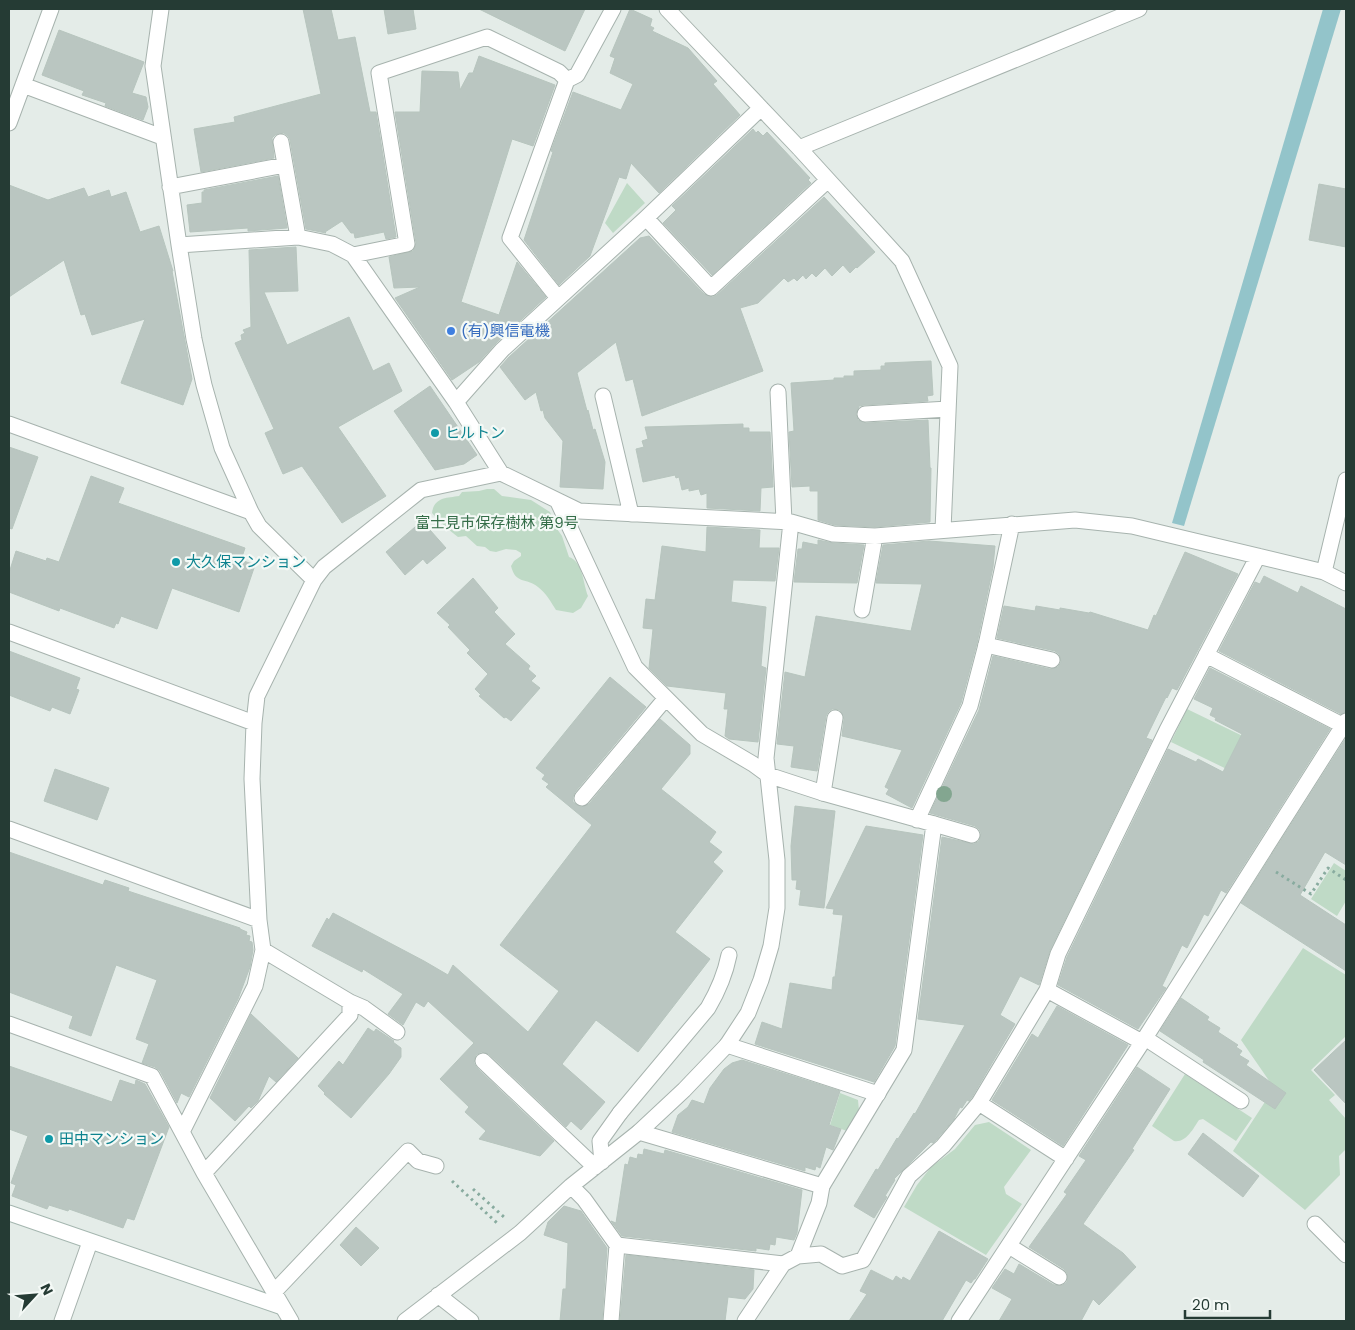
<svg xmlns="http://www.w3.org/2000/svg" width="1355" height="1330" viewBox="0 0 1355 1330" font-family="Poppins,'Noto Sans JP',sans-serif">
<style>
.green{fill:#bfdac6}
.water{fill:#93c4ca}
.building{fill:#bac6c1;stroke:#b7c5be}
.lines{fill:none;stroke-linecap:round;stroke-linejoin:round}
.lane-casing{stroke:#a7b3ae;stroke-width:17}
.street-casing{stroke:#a7b3ae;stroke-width:17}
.secondary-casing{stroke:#a4b6af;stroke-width:17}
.path{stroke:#88ab9f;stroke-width:3;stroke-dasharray:2.5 4;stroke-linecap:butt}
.lane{stroke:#fff;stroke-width:15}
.street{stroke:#fff;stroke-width:15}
.secondary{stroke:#fff;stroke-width:15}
.tree{fill:#83a690}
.shop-dot{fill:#3f7fe0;stroke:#f4f9f6;stroke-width:2}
.culture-dot{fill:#0f9aa8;stroke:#f4f9f6;stroke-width:2}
.labels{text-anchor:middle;stroke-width:4.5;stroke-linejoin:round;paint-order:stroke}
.shop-label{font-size:15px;fill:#366cbe;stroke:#f4f9f6;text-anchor:start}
.culture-label{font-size:15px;fill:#0d838f;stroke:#f4f9f6;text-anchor:start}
.park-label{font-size:15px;fill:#346d48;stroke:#f4f9f6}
</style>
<rect width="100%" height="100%" fill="#e4ece8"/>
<path class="green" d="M627 183 645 203 613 233 605 223Z
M487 489H494L502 496 531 500 550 512 555 526 562 536 569 557C583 562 583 583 588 596L581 608 573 613 556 610C551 602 546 593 538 587 526 577 516 585 511 566L514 561 521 556V553L516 550 506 549 496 552 490 551 485 547 477 546 466 536 458 537C450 531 438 520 432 513 434 497 447 498 459 496L462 492 479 491Z
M1187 709 1255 742 1239 775 1171 742Z
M1334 863 1346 871V901L1337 916 1311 899Z
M1303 948 1346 975V1036L1311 1070 1335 1095 1329 1100 1346 1119V1149L1339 1156 1340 1175 1305 1210 1233 1151 1274 1088 1241 1040Z
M1185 1074 1252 1118 1236 1141 1203 1119 1199 1120C1193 1129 1186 1143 1174 1141L1152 1126Z
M840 1093 858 1100 859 1111 847 1131 830 1125Z
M989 1122 1031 1150 1004 1187 1006 1194 1022 1204 986 1255 904 1207 917 1185 931 1167 955 1149 975 1125Z"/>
<path class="water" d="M1323 9H1341L1184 526 1172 523Z"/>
<path class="building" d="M303 9H331L338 40 355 37 370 112H376L396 237 386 239 384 232 355 238 354 233H351L342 221 325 232 326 233 306 229 290 140 288 136 284 133 275 135 272 138 274 158 201 172 194 129 235 122 234 117 321 94Z
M384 9H413L416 29 388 34Z
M479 9H585L565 51Z
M630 9 652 19 650 26 654 28 652 31 688 48 717 81 713 84 740 115 659 193 631 163 626 179 619 177 590 256 559 285 524 240 553 152 551 151 573 92 621 110 633 84 610 73 615 58 610 56Z
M59 30 144 62 132 93 146 97 148 107 143 120 105 106 106 103 82 95 84 91 42 75Z
M479 56 555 85 533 146 512 139 461 302 499 315 517 262 546 297 496 343 479 362 452 380 395 298 420 287 394 288 389 257 413 251 416 243 395 112H420L422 71 458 72 460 90 469 73H473Z
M753 129 756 133 758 131 763 136 767 132 810 178 808 180 811 183 712 275 663 223 676 210 672 206Z
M278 176 287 228 248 231V228L190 232 187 205 202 203V192H204V190Z
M1319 184 1346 189V247L1309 240Z
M9 185 48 200 84 188 88 197 109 190 111 197 126 192 140 232 159 226 173 271H172L192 379 183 405 121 383 145 319 92 335 85 314 81 315 64 260 9 297Z
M824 197 875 252 857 268 856 267 850 273 843 265 832 276 825 268 816 277 812 273 806 279 803 275 797 281 794 278 788 282 784 278 758 303 740 308 763 371 642 416 633 379 626 381 616 342 577 373 587 411 588 410 593 430 595 429 605 462 603 489 560 487 563 441 545 418 543 410 541 411 536 392 525 400 500 367 509 357 640 238 649 236 704 294 713 297 717 295Z
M296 247 298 291 264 292 287 345 349 317 373 371 389 363 402 391 338 427 386 496 342 523 302 466 283 474 265 433 274 429 235 343 242 340 241 335 245 333 243 330 251 327 249 250Z
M931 361 933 395 927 396 928 401 864 405 859 406 856 414 858 420 866 423 928 420 930 468H931L930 522 875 527 835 525 818 520V491H810V486L792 487 789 432 794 431 791 383 834 380V378H844V376H854V371L881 370V366H885V363Z
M430 386 477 455 464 464 435 470 394 411Z
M743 424V428H749V432H770L773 487 761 488 760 511 707 508V493L701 495 699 489 689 491V488L682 490 679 477 676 478 675 475 643 482 636 449 644 447 642 441 648 439 645 427Z
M9 447 38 457 12 529 9 528Z
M91 476 124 488 118 503 245 548 241 560 255 565 239 612 172 588 157 629 121 616 118 624 116 623 114 628 60 608 59 611 9 592V573L16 551 46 561 47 558 59 562Z
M422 521 446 548 427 564 423 559 405 575 386 552Z
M707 527 760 530 759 548H779L775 581 733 580 731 602 766 607 761 666 766 668 758 742 729 739 725 736 728 709H724L726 693 667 686 649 668 653 629 643 628 646 599 655 600 662 546 706 552Z
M818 540 833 543 864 545 857 583 794 582 798 549H802L803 542 818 545Z
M929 541 995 546 993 567 977 643 961 703 912 808 886 794 889 789 885 787 902 750 842 736 844 719 840 710 832 709 828 712 826 716 817 771 791 767 794 746 777 744 785 672 805 677 816 616 911 631 922 584 876 583 883 545Z
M1185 552 1238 574 1177 690 1172 688 1167 698 1166 697 1146 738 1152 740 1050 950 1039 985 1020 976 1000 1015 1015 1024 972 1097 969 1101 967 1100 962 1108 960 1107 954 1119 937 1139 933 1143 931 1142 894 1179 895 1180 885 1196 887 1197 874 1218 854 1206 876 1169 878 1170 897 1138 898 1139 914 1113 915 1114 965 1025 918 1019 942 837 974 844 979 841 981 833 979 829 975 826 930 813 979 710 993 656 1050 669 1058 667 1061 662 1059 654 1055 651 997 638 1004 606 1035 611 1036 606 1060 610V608L1089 613 1090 612 1148 630 1154 615 1156 616Z
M1264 576 1298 593 1301 586 1346 609V712L1341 714 1219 651 1255 582 1260 584Z
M473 578 498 608 494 612 515 634 505 644 530 666 528 669 536 676 531 681 540 688 511 721 506 717 504 718 479 696 481 695 475 689 488 674 467 653 470 650 448 627 450 625 437 613Z
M9 651 80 678 76 689 79 690 70 714 52 707 50 711 9 695Z
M1210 668 1330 729 1226 893 1221 890 1208 916 1204 914 1187 948 1182 945 1162 986 1166 988 1138 1029 1058 985 1067 957 1168 749 1196 762 1198 759 1223 772 1242 734 1215 720 1216 718 1210 715 1213 708 1194 699Z
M610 677 646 707 575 792 573 797V802L581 807 589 804 660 719 690 745V754L661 789 716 832 709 842 722 852 713 862 723 871 675 932 710 959 638 1052 596 1020 562 1064 605 1102 581 1130 571 1121 566 1127 489 1054 481 1052 476 1055 474 1063 477 1068 554 1141 540 1156 479 1139 486 1131 465 1112 469 1107 440 1079 474 1043 428 1001 424 1007 416 1002 403 1025 388 1014 403 994 363 969 362 972 312 946 327 918 329 920 333 913 424 961 448 975 453 965 528 1032 559 991 500 945 592 825 546 787 549 784 542 779 545 775 536 768Z
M1346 738V865L1325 852 1300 895 1346 925V971L1241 903Z
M55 769 109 788 97 820 44 801Z
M795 806 835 811 824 908 799 905 801 890 796 889 797 880H792L791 846Z
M866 826 923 835 895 1046 874 1082 755 1044 762 1022 782 1029 790 983 832 990 833 977H835L843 915 833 914 834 909 826 908Z
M9 852 103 885 105 880 129 888 128 891 240 928V929L247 932 246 935 250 936 249 941 252 942 253 950 250 967 238 999 189 1097 181 1093 177 1103 160 1071 155 1067 142 1063 149 1044 136 1039 157 980 116 965 91 1036 69 1028 73 1016 9 992Z
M1181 998 1209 1017 1207 1020 1220 1028 1218 1032 1238 1045 1236 1047 1242 1051 1239 1055 1249 1061 1246 1065 1286 1093 1275 1109 1203 1062 1204 1060 1160 1031Z
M1057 1006 1128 1045 1063 1146 992 1100 1032 1034 1038 1038Z
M251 1014 298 1058 276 1082 269 1076 258 1101 251 1108 249 1106 235 1121 210 1098Z
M368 1028 374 1032 376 1029 394 1041 393 1042 401 1048V1057L389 1074 351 1118 324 1094 325 1093 318 1086 339 1061 343 1065Z
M1346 1040V1104L1314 1070Z
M742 1060 840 1091 829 1125 841 1129 833 1150 826 1147 820 1168 816 1166 815 1170 805 1167V1171L672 1132 678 1115 688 1107 692 1100 704 1104 710 1088 724 1069 732 1063Z
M9 1066 112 1102 120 1080 135 1085 136 1080 145 1084 169 1127 134 1220 127 1218 123 1228 69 1209 68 1211 49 1205 47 1209 12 1196 16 1185 11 1183 28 1136 9 1129Z
M1137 1067 1170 1089 1132 1149 1134 1150 1083 1224 1123 1253 1136 1267 1099 1305 1093 1299 1081 1321H999L1012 1299 992 1288 1005 1269 1014 1274 1019 1264 1054 1285H1063L1067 1282V1273L1064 1269 1029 1247 1067 1194 1064 1192 1086 1160 1079 1156Z
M1203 1133 1259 1176 1243 1197 1188 1154Z
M644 1149 664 1154 665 1150 802 1190 797 1233 794 1240 776 1237 775 1245 770 1244 769 1250 756 1248V1251L622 1236 611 1221 616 1223 625 1164 628 1165 630 1157 637 1159 638 1154 643 1155Z
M564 1206 581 1211 607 1248 602 1321H560L563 1289H566L568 1243 544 1235 548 1222Z
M356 1227 379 1248 361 1266 340 1245Z
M939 1231 988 1259 975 1279H974L971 1283 966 1280 942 1321H849L867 1294 860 1291 871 1270 893 1281 896 1276 902 1280 903 1277 910 1281Z
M626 1255 754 1270 753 1289 745 1299 728 1297 725 1321H620Z"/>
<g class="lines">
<g class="lane-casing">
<path id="lane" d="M986 645 1052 660
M823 793 835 718
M934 824 972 835
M727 1045 878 1094
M620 1113 708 1008C718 991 725 975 729 955
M639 1132 822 1186
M617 1245 783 1264
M1009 1246 1059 1277"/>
</g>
<g class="street-casing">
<path id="street" d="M161 9 153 66 179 245 194 339 204 385 222 448 251 512 259 526 314 580 257 696 254 723 252 779 259 920 263 950 255 986 182 1132
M667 9 799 148 902 261 950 366 943 530
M23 85 162 137
M9 123 51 9
M281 142 298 237
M799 148 1139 9
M170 187 285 165
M646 218 711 288 828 180
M179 245 298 237 332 244 353 255 456 402 501 473
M353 255 407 244 379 73 487 37 559 72 567 80
M558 298 510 238 567 80 577 75 613 9
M778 392 784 521
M603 396 631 514
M456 402 502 350 646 218 761 108
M865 414 948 409
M9 424 251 512
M558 502 635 667 702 734 753 764 768 775 823 793 934 824 904 1050 822 1186 819 1203 798 1256
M1324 572 1346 480
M314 580 324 567 421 490 501 473 579 511 791 522 833 534 875 536 1075 520 1132 526 1324 572 1346 583
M862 610 875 536
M9 632 254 723
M1206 655 1344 726
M582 798 666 698
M917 820 970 706 986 645 1012 524
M9 829 259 920
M263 950 350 1002 364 1008 397 1032
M1047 990 1142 1042
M9 1024 152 1076 204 1173 291 1321
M1145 1038 1241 1101
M483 1061 595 1167
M979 1103 1066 1159
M602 1162 600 1141 620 1113
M204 1173 350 1015V1002
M571 1186 584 1199 617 1245 611 1321
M1315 1224 1346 1255
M274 1292 408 1151 418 1161 436 1166
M438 1295 471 1321
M62 1321 90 1242
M405 1321 520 1233 571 1186 639 1132 684 1090 727 1045 748 1013 761 980 771 946 777 908V860L766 758 791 522
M745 1321 783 1264 798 1256 821 1254 842 1266 863 1260 909 1176 943 1146 979 1103 1047 990 1058 954 1167 730 1258 556
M959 1321 1145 1038 1346 721"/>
</g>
<g class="secondary-casing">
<path id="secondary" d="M9 1213 282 1307"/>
</g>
<path class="path" d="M1276 872 1311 894 1328 868 1346 880
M452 1181 497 1223
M473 1189 504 1217"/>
<use href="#lane" class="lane"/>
<use href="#street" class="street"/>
<use href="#secondary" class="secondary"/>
</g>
<circle class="tree" cx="944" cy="794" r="8"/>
<circle class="shop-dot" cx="451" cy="331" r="5"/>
<g class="culture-dot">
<circle cx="435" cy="433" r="5"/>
<circle cx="176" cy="562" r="5"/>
<circle cx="49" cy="1139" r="5"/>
</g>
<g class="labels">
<g class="shop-label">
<text x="461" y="336">(有)興信電機</text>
</g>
<g class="culture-label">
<text x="445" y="438">ヒルトン</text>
<text x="186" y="567">大久保マンション</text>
<text x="59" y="1144">田中マンション</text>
</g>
<g class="park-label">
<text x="497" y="528">富士見市保存樹林 第9号</text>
</g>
</g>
<rect width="1355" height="1330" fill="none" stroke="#253b34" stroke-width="20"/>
<g transform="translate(35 1295) rotate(64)" stroke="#f4f9f6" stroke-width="4" paint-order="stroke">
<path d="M0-4L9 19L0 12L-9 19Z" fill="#253b34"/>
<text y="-8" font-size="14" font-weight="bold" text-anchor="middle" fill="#253b34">N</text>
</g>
<path d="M1185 1310v8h85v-8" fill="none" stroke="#253b34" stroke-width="2.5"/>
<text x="1192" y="1310" font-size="15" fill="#253b34" stroke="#f4f9f6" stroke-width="4" paint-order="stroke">20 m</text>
</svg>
